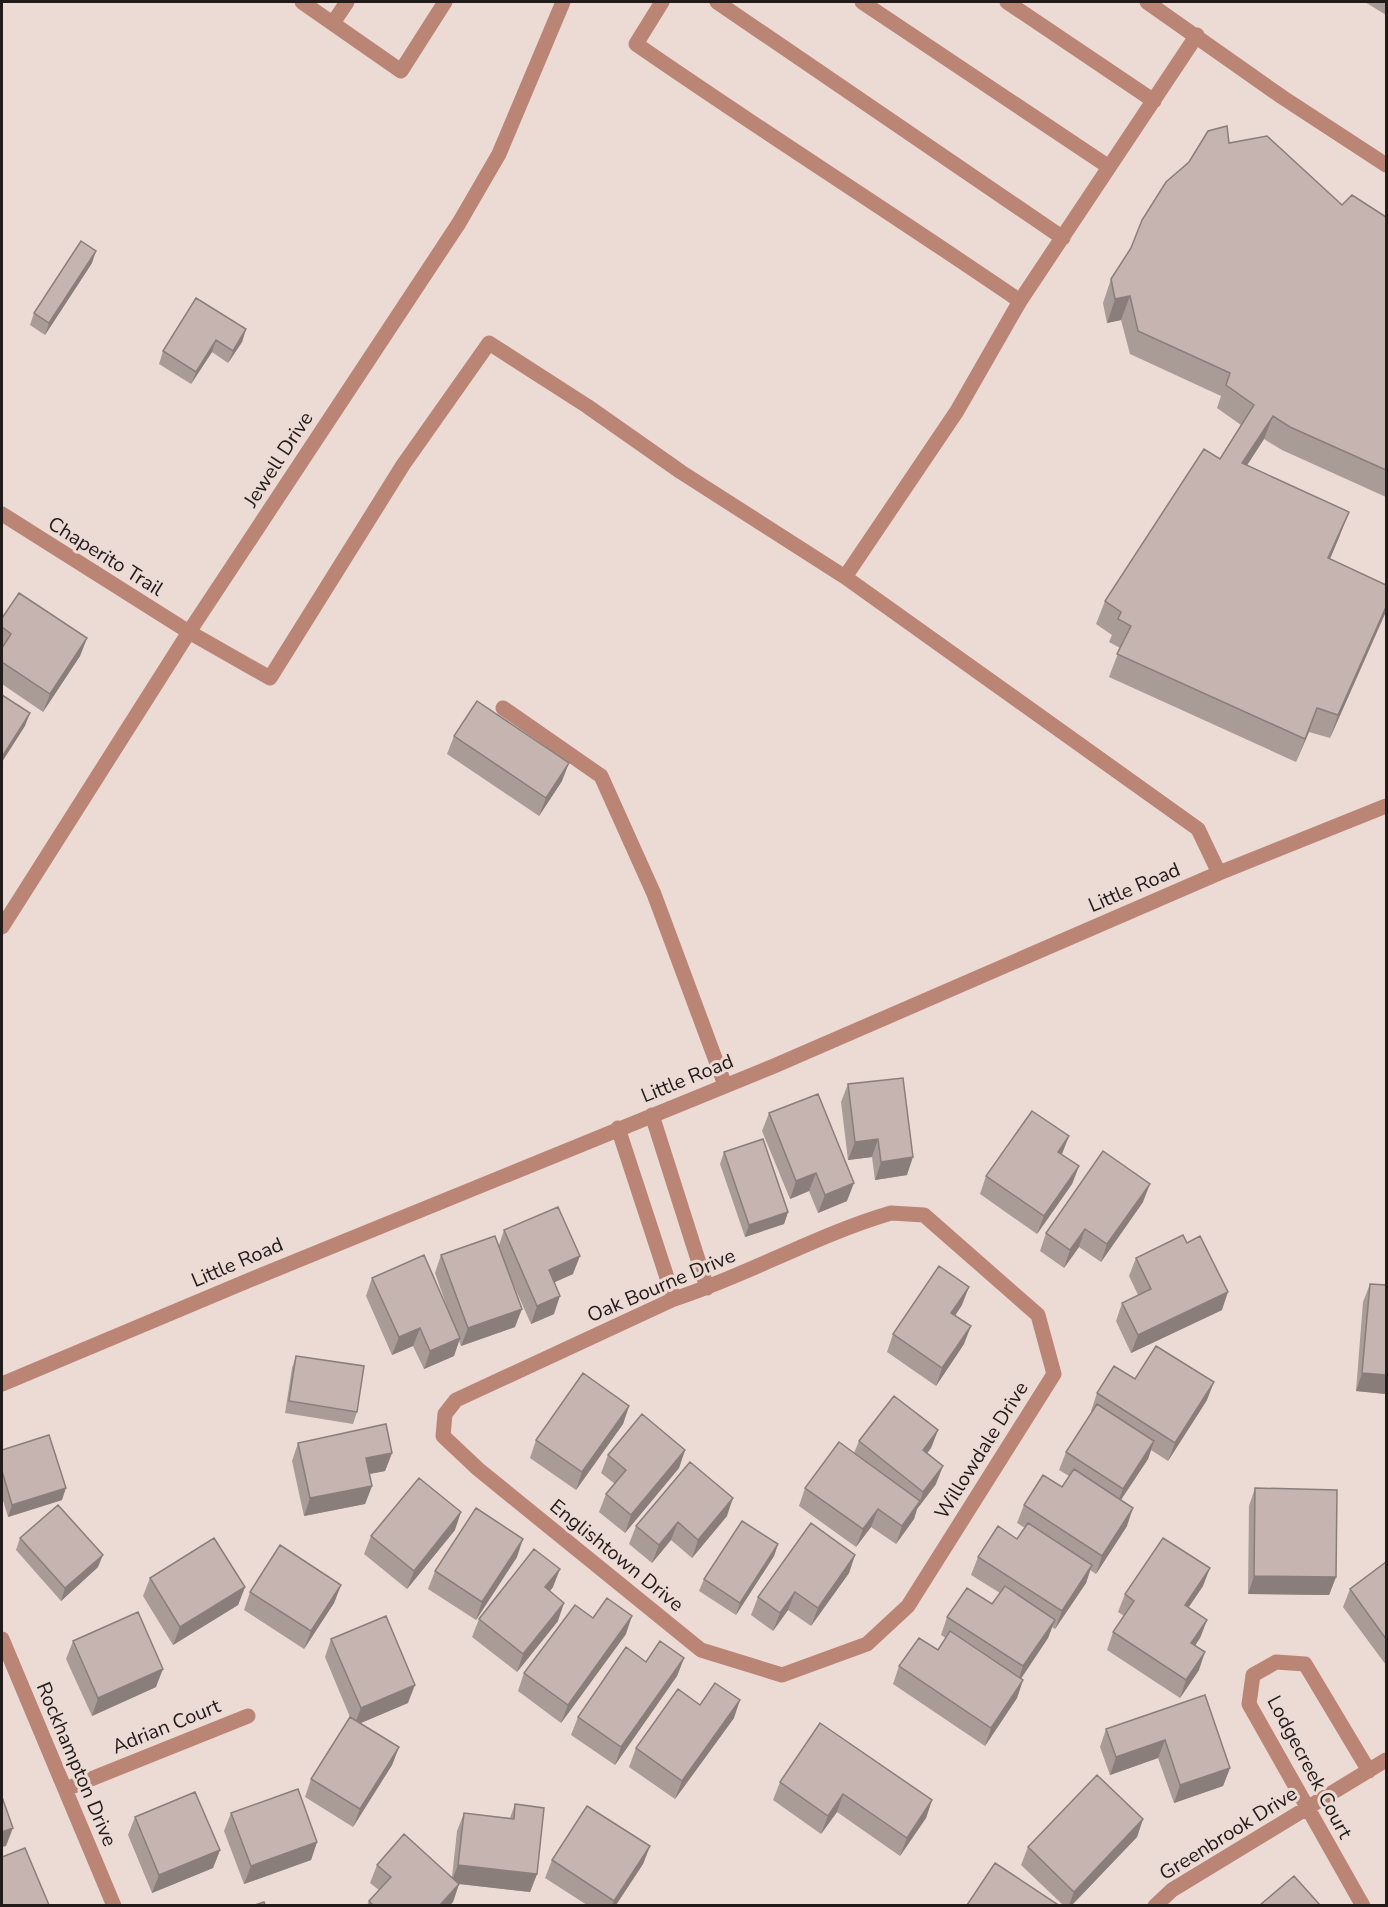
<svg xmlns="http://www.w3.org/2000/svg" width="1388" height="1907" viewBox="0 0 1388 1907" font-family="'Nunito Sans',sans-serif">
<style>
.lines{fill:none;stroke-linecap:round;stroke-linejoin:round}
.minor{stroke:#bb8575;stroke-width:15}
.wall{fill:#a99b96}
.shaded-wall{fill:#8a7e7a}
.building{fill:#c5b4af;stroke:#8a7e7a;stroke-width:1.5}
.labels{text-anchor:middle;stroke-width:6;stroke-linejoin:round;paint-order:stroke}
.street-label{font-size:20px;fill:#211b19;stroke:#ecdad5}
</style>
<rect width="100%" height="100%" fill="#ecdad5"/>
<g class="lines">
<path class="minor" d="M302 2 401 71 445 2
M662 2 636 44C763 132 893 214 1020 301L957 411 845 577 1198 829 1219 873
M717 2 1063 238
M862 2 1109 167
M1007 2 1154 101
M1147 2 1282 97 1386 165
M333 23 347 2
M1020 301 1197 35
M2 514 189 632 270 678 403 465 489 343 587 406 681 472 845 577
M503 708 601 776 654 894 725 1085
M2 927 189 632 459 223 499 154 563 2
M652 1115 707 1288
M618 1128 674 1299
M891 1213 924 1215 1038 1315 1054 1374 908 1606 867 1644 782 1675 701 1650 478 1469 443 1436 445 1414 456 1400 674 1299C748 1275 816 1235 891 1213Z
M2 1384 257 1277 774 1066 1219 873 1386 806
M2 1639 114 1906
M66 1789 248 1716
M1155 1906 1172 1890 1386 1760
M1363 1906 1249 1704 1253 1675 1276 1662 1305 1664 1369 1771"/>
</g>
<path class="wall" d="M1365 2H1386V15Z
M1229 143 1342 205 1386 217V497L1282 450 1264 439 1247 465 1340 535 1330 559 1386 612 1330 738 1309 732 1296 762 1109 677 1120 648 1109 642 1112 635 1096 624 1105 601 1220 459 1241 425 1217 408 1221 396 1130 354 1121 320 1107 323 1103 303 1111 279Z
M92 263 45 335 30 325 34 313Z
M246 329 242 342 228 363 212 352 191 384 159 364 163 351Z
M2 618 87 638 80 656 43 712 2 684Z
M454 736 562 781 539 816 447 754Z
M848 1084 907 1175 875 1180 872 1157 848 1160 841 1102Z
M769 1113 847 1201 818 1213 809 1191 790 1199 762 1131Z
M724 1152 788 1212 784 1224 745 1237 720 1164Z
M1062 1155 1079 1166 1072 1184 1037 1234 980 1194 986 1176Z
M1143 1202 1101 1262 1079 1247 1064 1268 1040 1251 1046 1233Z
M504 1230 573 1274 554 1282V1314L531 1324 510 1277 515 1327 461 1346 459 1341 454 1356 424 1369 413 1346 392 1355 366 1296 372 1278 448 1310 435 1273 441 1255 499 1245Z
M1187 1243 1222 1310 1131 1353 1116 1321 1122 1303 1138 1295 1129 1276 1136 1258Z
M1370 1284 1386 1285V1394L1356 1391 1363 1302Z
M962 1305 955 1315 964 1344 936 1386 887 1352 893 1334Z
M296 1356 357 1412 353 1424 285 1413 292 1368Z
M1135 1379 1207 1400 1168 1461 1151 1450 1148 1459 1121 1500 1127 1526 1096 1574 1090 1570 1086 1583 1055 1629 1052 1627 1048 1638 1021 1679 1023 1680 1017 1698 985 1746 893 1684 899 1666 938 1650 946 1638 941 1635 947 1617 992 1604 1000 1593 971 1575 978 1557 1017 1539 1025 1528 1017 1523 1024 1505 1062 1487 1069 1476 1059 1470 1066 1452 1092 1412 1091 1411 1097 1393Z
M629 1406 623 1424 576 1490 530 1458 536 1440Z
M938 1430 931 1448 927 1453 936 1484 917 1509 914 1519 896 1544 871 1527 856 1547 799 1506 805 1488 854 1453 859 1441Z
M298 1443 392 1453 385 1471 369 1474 372 1486 365 1504 304 1516 292 1461Z
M2 1450 62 1500 8 1517 2 1497Z
M685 1450 679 1468 625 1533 599 1512 606 1494 615 1484 601 1473 608 1455Z
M1255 1488 1336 1577 1329 1595 1248 1594 1249 1506Z
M727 1516 692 1558 671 1540 652 1563 629 1544 636 1526Z
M455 1530 407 1589 364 1554 371 1536Z
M20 1538 98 1567 61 1601 16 1550Z
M778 1544 774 1556 736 1615 699 1591 704 1579Z
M855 1555 849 1573 811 1626 788 1610 773 1631 751 1615 758 1597Z
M517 1557 476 1620 428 1589 435 1571Z
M1386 1562V1665L1343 1607 1350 1589Z
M150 1578 245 1587 238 1605 173 1645 143 1596Z
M341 1585 334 1603 304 1649 244 1610 250 1592Z
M1203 1586 1188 1608 1207 1620 1200 1638 1195 1645 1199 1670 1180 1698 1107 1650 1113 1632 1124 1616 1118 1612 1125 1594Z
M553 1587 550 1591 558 1621 517 1672 472 1637 479 1619Z
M593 1618 626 1634 561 1723 518 1691 524 1673Z
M331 1639 408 1703 360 1723 399 1747 392 1765 353 1827 305 1797 311 1779 350 1717 325 1657Z
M73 1641 156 1687 92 1716 66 1659Z
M684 1658 677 1676 615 1765 571 1735 578 1717 646 1662Z
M1205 1695 1230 1768 1223 1786 1174 1803 1158 1758 1110 1775 1100 1747 1106 1729Z
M700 1705 734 1718 675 1799 629 1767 636 1748Z
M780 1782 932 1800 926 1818 900 1856 837 1812 821 1834 773 1800Z
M515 1804 537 1874 530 1892 459 1884 453 1902 450 1905H367L369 1901 379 1890 370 1883 377 1865 452 1877 457 1831 464 1813 510 1818Z
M231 1813 317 1842 311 1860 244 1884 224 1831Z
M135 1817 220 1850 213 1868 152 1893 128 1835Z
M1143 1819 1137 1837 1072 1905H1063L1021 1865 1028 1847Z
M650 1846 643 1864 616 1905H587L545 1878 552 1860Z"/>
<path class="shaded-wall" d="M96 251 92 263 45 335 49 323Z
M1130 296 1121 320 1107 323 1115 299Z
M246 329 242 342 228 363 233 351Z
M216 340 212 352 191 384 196 372Z
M1273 416 1264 439 1233 487 1242 463Z
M1349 512 1340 535 1320 582 1328 558Z
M1386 607V611L1330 738 1338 715Z
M87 638 80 656 43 712 50 694Z
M1317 708 1309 732 1296 762 1305 739Z
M30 713 25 726 2 762V757Z
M569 763 562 781 539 816 546 798Z
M1069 1136 1062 1154 1051 1170 1058 1152Z
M878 1139 872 1157 848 1160 855 1142Z
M913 1157 907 1175 875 1180 881 1162Z
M1079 1166 1072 1184 1037 1234 1044 1216Z
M816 1173 809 1191 790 1199 796 1181Z
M854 1183 847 1201 818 1213 825 1195Z
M1150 1184 1143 1202 1101 1262 1107 1244Z
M788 1212 784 1224 745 1237 749 1225Z
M1085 1229 1079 1247 1064 1268 1070 1250Z
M580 1256 573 1274 542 1288 549 1270Z
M969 1287 962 1305 945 1331 951 1313Z
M1228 1292 1222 1310 1131 1353 1138 1335Z
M560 1296 554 1314 531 1324 537 1306Z
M522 1309 515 1327 461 1346 468 1328Z
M971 1326 964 1344 936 1386 942 1368Z
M420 1328 413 1346 392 1355 399 1337Z
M460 1338 454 1356 424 1369 430 1351Z
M1362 1373 1386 1375V1394L1356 1391Z
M1214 1382 1207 1400 1168 1461 1175 1443Z
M629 1406 623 1424 576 1490 582 1472Z
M938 1430 931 1448 916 1468 923 1450Z
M1154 1441 1148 1459 1116 1507 1123 1489Z
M685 1450 679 1468 625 1533 631 1515Z
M392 1453 385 1471 359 1476 366 1458Z
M943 1466 936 1484 917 1509 914 1519 896 1544 902 1526 920 1502 923 1492Z
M372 1486 365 1504 304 1516 310 1498Z
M66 1488 62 1500 8 1517 12 1505Z
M733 1498 727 1516 692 1558 698 1540Z
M1133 1508 1127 1526 1096 1574 1102 1556Z
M878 1509 871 1527 856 1547 863 1529Z
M461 1512 455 1530 407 1589 414 1571Z
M678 1522 671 1540 652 1563 659 1545Z
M523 1539 517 1557 476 1620 482 1602Z
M778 1544 774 1556 736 1615 740 1603Z
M103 1555 98 1567 61 1601 65 1588Z
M855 1555 849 1573 811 1626 818 1608Z
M1092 1565 1086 1583 1055 1629 1062 1611Z
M1210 1568 1203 1586 1178 1623 1185 1605Z
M560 1569 553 1587 539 1605 545 1587Z
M1254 1576 1336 1577 1329 1595 1248 1594Z
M341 1585 334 1603 304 1649 311 1631Z
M245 1587 238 1605 173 1645 180 1627Z
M795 1592 788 1610 773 1631 780 1613Z
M564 1603 558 1621 517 1672 523 1654Z
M632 1616 626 1634 561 1723 568 1705Z
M1055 1620 1048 1638 1017 1684 1023 1666Z
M1207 1620 1200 1638 1185 1661 1191 1643Z
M1205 1652 1199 1670 1180 1698 1186 1680Z
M684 1658 677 1676 615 1765 621 1747Z
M163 1669 156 1687 92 1716 98 1698Z
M1023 1680 1017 1698 985 1746 991 1728Z
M415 1685 408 1703 354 1726 361 1708Z
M740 1700 734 1718 675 1799 682 1781Z
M1165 1740 1158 1758 1110 1775 1116 1757Z
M399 1747 392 1765 353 1827 360 1809Z
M1230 1768 1223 1786 1174 1803 1180 1785Z
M843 1794 837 1812 821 1834 828 1816Z
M932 1800 926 1818 900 1856 907 1838Z
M1143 1819 1137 1837 1072 1905H1069L1074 1892Z
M13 1828 6 1846 2 1847V1832Z
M317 1842 311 1860 244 1884 251 1866Z
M650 1846 643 1864 616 1905H612L614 1901Z
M220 1850 213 1868 152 1893 159 1875Z
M458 1865 537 1874 530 1892 451 1883Z
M459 1884 453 1902 450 1905H440Z"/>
<path class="building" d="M1227 126 1229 143 1267 136 1342 205 1352 195 1386 217V470L1290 427 1273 416 1242 463 1349 512 1328 558 1386 585V607L1338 715 1317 708 1305 739 1117 654 1131 626 1118 619 1121 612 1105 601 1204 449 1220 459 1254 405 1226 385 1230 373 1138 331 1130 296 1115 299 1111 279 1131 248 1142 220 1166 182 1189 162 1208 131Z
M81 241 96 251 49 323 34 313Z
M196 298 246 329 233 351 216 340 196 372 163 351Z
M19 593 87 638 50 694 2 662V648L11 634 2 627V618Z
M2 695 30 713 2 757Z
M477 701 569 763 546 798 454 736Z
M903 1078 913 1157 881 1162 878 1139 855 1142 848 1084Z
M818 1094 854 1183 825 1195 816 1173 796 1181 769 1113Z
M1032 1111 1069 1136 1058 1152 1079 1166 1044 1216 986 1176Z
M763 1139 788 1212 749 1225 724 1152Z
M1103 1151 1150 1184 1107 1244 1085 1229 1070 1250 1046 1233Z
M558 1207 580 1256 549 1270 560 1296 537 1306 504 1230Z
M1183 1235 1187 1243 1200 1236 1228 1292 1138 1335 1122 1303 1151 1289 1136 1258Z
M495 1236 522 1309 468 1328 441 1255Z
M424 1255 460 1338 430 1351 420 1328 399 1337 372 1278Z
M939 1266 969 1287 951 1313 971 1326 942 1368 893 1334Z
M1370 1284 1386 1285V1375L1362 1373Z
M1156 1346 1214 1382 1175 1443 1097 1393 1114 1366 1135 1379Z
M296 1356 364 1366 357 1412 289 1401Z
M583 1373 629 1406 582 1472 536 1440Z
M894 1396 938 1430 923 1450 943 1466 923 1492 859 1441Z
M1097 1404 1154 1441 1123 1489 1066 1452Z
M642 1414 685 1450 631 1515 606 1494 626 1470 608 1455Z
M386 1424 392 1453 366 1458 372 1486 310 1498 298 1443Z
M49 1435 66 1488 12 1505 2 1471V1450Z
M839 1442 920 1501 902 1526 878 1509 863 1529 805 1488Z
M690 1462 733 1498 698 1540 678 1522 659 1545 636 1526Z
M1074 1469 1133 1508 1102 1556 1024 1505 1043 1475 1062 1487Z
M419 1478 461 1512 414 1571 371 1536Z
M1255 1488 1337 1490 1336 1577 1254 1576Z
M58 1505 103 1555 65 1588 20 1538Z
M476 1508 523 1539 482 1602 435 1571Z
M742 1521 778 1544 740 1603 704 1579Z
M811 1523 855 1555 818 1608 795 1592 780 1613 758 1597Z
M1028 1523 1092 1565 1062 1611 978 1557 998 1526 1017 1539Z
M214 1538 245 1587 180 1627 150 1578Z
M1163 1538 1210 1568 1185 1605 1207 1620 1191 1643 1205 1652 1186 1680 1113 1632 1134 1601 1125 1594Z
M280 1545 341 1585 311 1631 250 1592Z
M534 1549 560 1569 545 1587 564 1603 523 1654 479 1619Z
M1386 1562V1639L1350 1589Z
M1005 1586 1055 1620 1023 1666 947 1617 967 1588 992 1604Z
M607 1598 632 1616 568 1705 524 1673 575 1605 593 1618Z
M138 1612 163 1669 98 1698 73 1641Z
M386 1616 415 1685 361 1708 331 1639Z
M950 1631 1023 1680 991 1728 899 1666 919 1638 938 1650Z
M660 1641 684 1658 621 1747 578 1717 626 1647 646 1662Z
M715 1683 740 1700 682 1781 636 1748 678 1689 700 1705Z
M1205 1695 1230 1768 1180 1785 1165 1740 1116 1757 1106 1729Z
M350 1717 399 1747 360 1809 311 1779Z
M820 1723 932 1800 907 1838 843 1794 828 1816 780 1782Z
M1097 1775 1143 1819 1074 1892 1028 1847Z
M298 1789 317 1842 251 1866 231 1813Z
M195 1792 220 1850 159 1875 135 1817Z
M2 1797 13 1828 2 1832Z
M515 1804 544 1808 537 1874 458 1865 464 1813 514 1819Z
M587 1806 650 1846 614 1901 552 1860Z
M404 1834 459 1884 440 1905H373L369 1901 391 1877 377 1865Z
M25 1848 49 1905H2V1857Z
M995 1863 1057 1904 1056 1905H967Z
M1294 1876 1320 1905H1260Z
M264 1902 265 1905H255Z"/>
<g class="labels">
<g class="street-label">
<text transform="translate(278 459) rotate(-57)" y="7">Jewell Drive</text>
<text transform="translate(106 556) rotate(32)" y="7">Chaperito Trail</text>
<text transform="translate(1134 887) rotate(-23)" y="7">Little Road</text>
<text transform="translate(687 1078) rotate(-22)" y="7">Little Road</text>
<text transform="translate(237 1262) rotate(-23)" y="7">Little Road</text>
<text transform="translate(661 1285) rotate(-23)" y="7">Oak Bourne Drive</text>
<text transform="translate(981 1450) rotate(-58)" y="7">Willowdale Drive</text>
<text transform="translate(617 1555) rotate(39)" y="7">Englishtown Drive</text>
<text transform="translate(166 1726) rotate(-22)" y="7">Adrian Court</text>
<text transform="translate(77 1764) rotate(67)" y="7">Rockhampton Drive</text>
<text transform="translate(1310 1767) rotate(62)" y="7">Lodgecreek Court</text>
<text transform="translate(1228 1833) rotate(-32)" y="7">Greenbrook Drive</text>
</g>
</g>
<rect width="1388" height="1907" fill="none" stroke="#211b19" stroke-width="6"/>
</svg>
